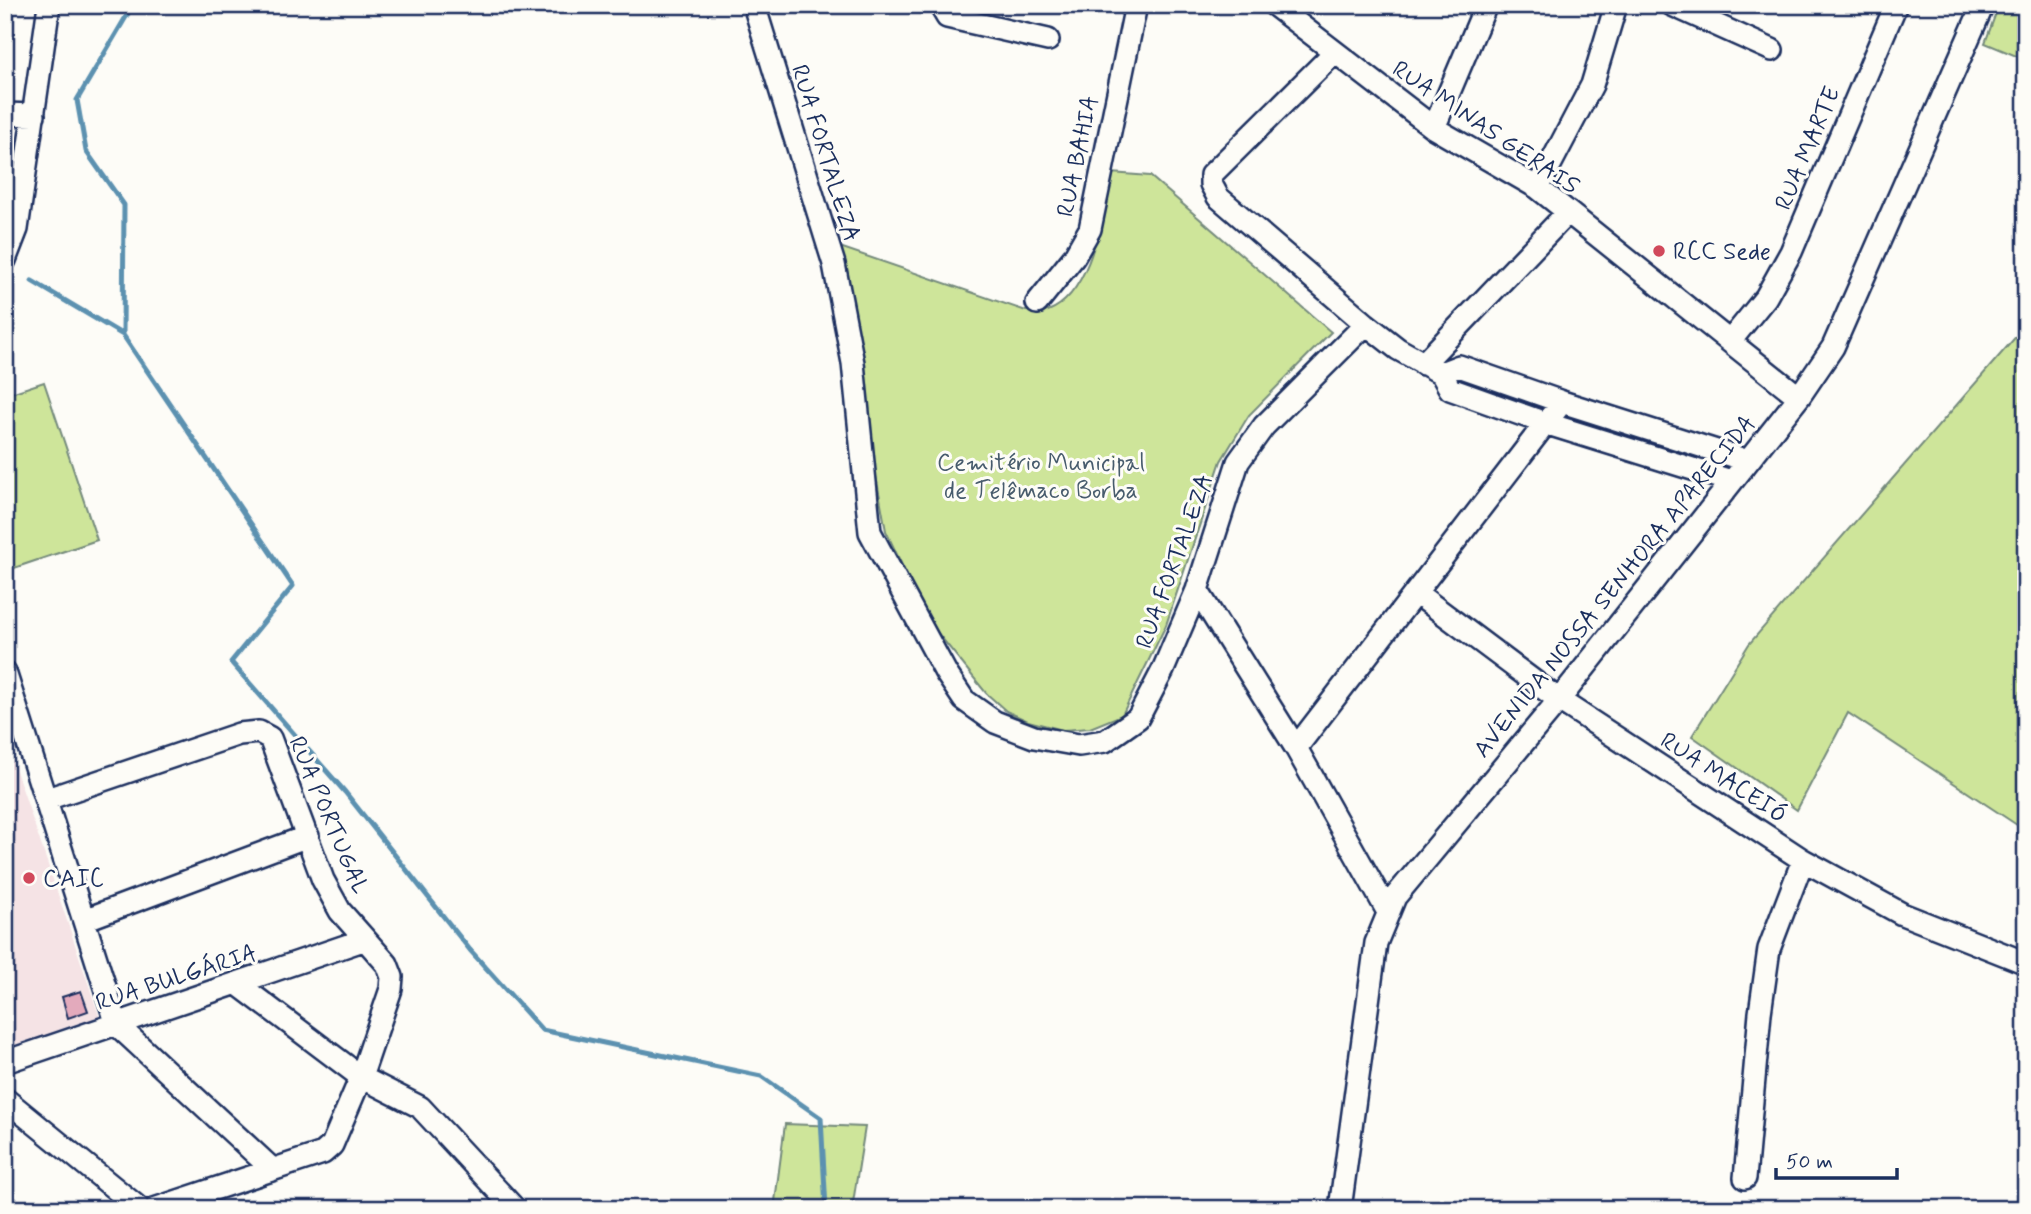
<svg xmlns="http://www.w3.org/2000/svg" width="2031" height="1214" viewBox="0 0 2031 1214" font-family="Mynerve,sans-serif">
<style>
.built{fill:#f5e3e5}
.green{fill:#cee59a;stroke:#748a7c;stroke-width:2}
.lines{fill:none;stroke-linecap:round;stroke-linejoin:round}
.stream{stroke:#5c91b0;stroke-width:5}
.building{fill:#e3aabc;stroke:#1b2f5e;stroke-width:2}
.minor-casing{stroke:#1b2f5e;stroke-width:26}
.minor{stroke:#fdfcf7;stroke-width:21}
.poi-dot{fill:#d1495b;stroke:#fdfcf7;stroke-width:2.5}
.labels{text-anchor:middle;stroke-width:6;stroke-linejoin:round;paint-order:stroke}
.street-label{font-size:24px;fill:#1b2f5e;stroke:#fdfcf7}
.poi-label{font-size:24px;fill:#1b2f5e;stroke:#fdfcf7;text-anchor:start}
.park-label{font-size:24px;fill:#485c6d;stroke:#fdfcf7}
</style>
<rect width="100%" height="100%" fill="#fdfcf7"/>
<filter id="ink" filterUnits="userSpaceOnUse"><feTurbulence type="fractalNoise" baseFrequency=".0143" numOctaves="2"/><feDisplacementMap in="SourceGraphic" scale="14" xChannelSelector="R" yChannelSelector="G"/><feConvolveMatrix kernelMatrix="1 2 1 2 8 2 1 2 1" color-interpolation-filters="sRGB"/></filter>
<g filter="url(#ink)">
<path class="built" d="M5 738 100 1018 5 1048Z"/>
<path class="green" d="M1999 5H2026V60L1985 43Z
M1111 173 1150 176 1331 332 1249 415 1221 461 1166 625 1122 715 1090 728 1063 730 1028 721 1006 711 986 693 928 621 886 531 834 245 1026 311C1032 311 1042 313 1048 311 1092 295 1102 213 1111 173Z
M2026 325V831L1848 713 1797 810 1692 736 1749 644Z
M44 382 97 540 5 571V395Z
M785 1124 865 1127 852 1209H774Z"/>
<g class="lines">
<path class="stream" d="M133 5 77 100 86 151 124 205 123 335 293 586 231 662 345 792 470 950 542 1030 761 1076 821 1118 826 1209
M32 281 123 335"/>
</g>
<path class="building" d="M81 991 88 1011 68 1018 62 997Z"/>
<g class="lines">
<g class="minor-casing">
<path id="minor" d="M754 5 834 264 853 363 870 532 946 673 964 700 995 722 1034 737 1079 745 1105 741 1138 718 1163 670 1197 590 1238 462 1264 426 1366 324
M940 5 947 17 1048 40
M1274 5 1434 128 1538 188 1799 397
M1672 5 1772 50
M1334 53 1211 175V184L1218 197 1366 324 1398 349 1441 373 1450 389 1548 424 1731 481
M5 114 34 115
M1434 128 1486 5
M1538 188 1592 85 1616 5
M5 260 17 229 49 5
M1037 303 1074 257 1090 229 1136 5
M1731 340 1766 297 1791 252 1896 5
M1423 364 1567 213
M1441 373 1459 366 1562 402 1748 461
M1197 590 1296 748 1388 912
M1416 593 1559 700 1803 860 1902 914 2026 963
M5 672 117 1025 272 1169
M1296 748 1562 402
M47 799 239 734 259 732 270 738 323 880 340 911 387 964 392 977 391 989 361 1077 332 1145 323 1153 154 1209
M84 920 308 836
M239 985 361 1077 420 1107 515 1209
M5 1062 363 940
M5 1099 140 1209
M1745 1178 1760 1013 1769 949 1803 860
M1340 1209 1376 943 1395 897 1559 700 1799 397 1833 347 1983 5"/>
</g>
<use href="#minor" class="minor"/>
</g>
</g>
<g class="poi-dot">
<circle cx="1659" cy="251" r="7"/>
<circle cx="29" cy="878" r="7"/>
</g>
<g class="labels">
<g class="street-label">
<text transform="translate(1486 127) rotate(34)" y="8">RUA MINAS GERAIS</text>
<text transform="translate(1807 148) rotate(-67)" y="8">RUA MARTE</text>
<text transform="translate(826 153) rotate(73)" y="8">RUA FORTALEZA</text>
<text transform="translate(1077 156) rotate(-78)" y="8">RUA BAHIA</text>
<text transform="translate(1174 561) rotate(-70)" y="8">RUA FORTALEZA</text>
<text transform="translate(1614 586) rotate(-51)" y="8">AVENIDA NOSSA SENHORA APARECIDA</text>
<text transform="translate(1724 777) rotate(33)" y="8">RUA MACEIÓ</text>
<text transform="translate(329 815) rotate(67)" y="8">RUA PORTUGAL</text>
<text transform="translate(176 977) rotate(-18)" y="8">RUA BULGÁRIA</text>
</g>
<g class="poi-label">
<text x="1673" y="259">RCC Sede</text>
<text x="43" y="886">CAIC</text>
</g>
<g class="park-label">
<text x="1041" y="470">Cemitério Municipal<tspan x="1041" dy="28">de Telêmaco Borba</tspan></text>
</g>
</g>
<rect width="2031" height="1214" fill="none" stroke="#fdfcf7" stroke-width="28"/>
<rect x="14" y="14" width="2003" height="1186" fill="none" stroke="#1b2f5e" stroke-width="2.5" filter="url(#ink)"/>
<path d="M1776 1168v10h121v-10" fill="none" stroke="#1b2f5e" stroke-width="3.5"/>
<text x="1786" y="1168" font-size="21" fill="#1b2f5e" stroke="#fdfcf7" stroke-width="5" paint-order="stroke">50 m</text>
</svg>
